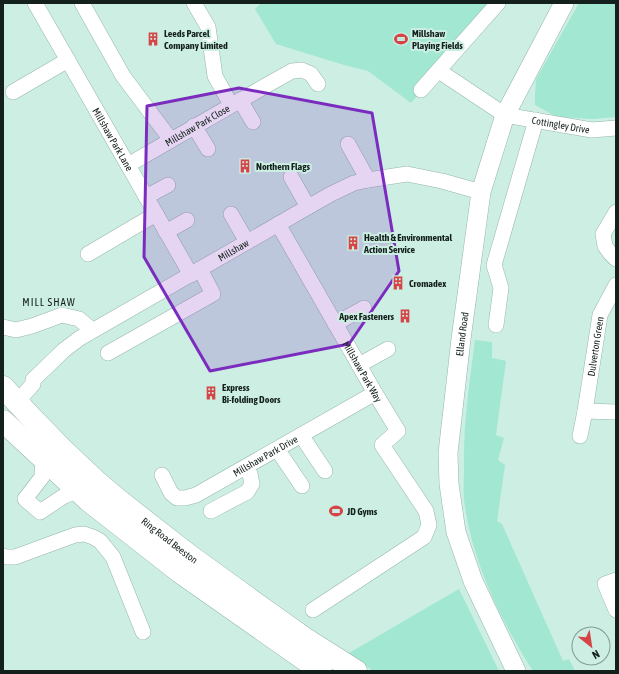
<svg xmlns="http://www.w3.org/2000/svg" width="619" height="674" viewBox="0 0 619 674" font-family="'Asap Condensed',sans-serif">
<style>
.green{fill:#a1e7d1}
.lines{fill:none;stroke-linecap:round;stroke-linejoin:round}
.minor-casing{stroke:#96b6ab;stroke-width:16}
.major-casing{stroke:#96b6ab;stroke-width:20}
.highway-casing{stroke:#96b6ab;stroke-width:23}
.minor{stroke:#fff;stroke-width:15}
.major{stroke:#fff;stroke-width:19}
.highway{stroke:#fff;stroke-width:22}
.marked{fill:#7b2cbf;fill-opacity:0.2;stroke:#7b2cbf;stroke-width:3;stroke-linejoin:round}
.labels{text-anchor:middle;stroke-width:4;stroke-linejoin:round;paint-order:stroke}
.poi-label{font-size:10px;font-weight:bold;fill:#14201c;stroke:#cdeee3;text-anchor:start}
.street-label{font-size:10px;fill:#14201c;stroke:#cdeee3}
.neighbourhood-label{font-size:11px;letter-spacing:1px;fill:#14201c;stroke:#cdeee3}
</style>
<rect width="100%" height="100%" fill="#cdeee3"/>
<path class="green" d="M261 3H498L411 103 368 71 344 65 276 44 255 9Z
M579 3H616V117L593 119 557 117 535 105V95L536 79Z
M475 340 492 342V358L506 361 496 435 504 438 498 460 505 465 497 521 502 524 563 661 569 659 575 671H533C500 619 472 562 464 500 463 490 464 480 464 470 464 452 464 433 466 415 468 390 472 365 475 340Z
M459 589 499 671H373L349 653Z"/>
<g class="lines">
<g class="minor-casing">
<g id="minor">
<path id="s1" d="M35 3 191 275"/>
<path d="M82 3 123 76 171 140"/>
<path d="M194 3 208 27 215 76 231 105"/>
<path id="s2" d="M439 71 505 115 592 130 616 128"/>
<path d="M421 90 498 3"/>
<path d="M13 92 68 60"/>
<path d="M240 100 253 122"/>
<path d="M194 126 208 149"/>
<path d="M348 144 368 180"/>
<path id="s3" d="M128 165 267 85 292 71 302 70 311 74 318 84"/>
<path d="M291 177 308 207"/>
<path d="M146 197 168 185"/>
<path d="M616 212 603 234 605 246 610 253 616 259"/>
<path d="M231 214 247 242"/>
<path id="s4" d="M278 224 375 393 398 431 382 445 426 511 429 525 424 537 313 610"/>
<path d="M166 232 187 220"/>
<path d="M88 254 156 214"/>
<path d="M335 324 364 308"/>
<path d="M496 325 501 288 494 265 536 120"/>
<path d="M3 327 16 330 32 326 62 315 79 319 92 330"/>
<path d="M108 353 213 294 200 269"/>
<path d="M359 365 388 349"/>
<path id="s5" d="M17 402 33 384V380L64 350 80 338 308 207 331 194 354 183 368 180 407 174 442 181 481 192"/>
<path d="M585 411 616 412"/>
<path d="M301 435 325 471"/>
<path id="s6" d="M580 436 585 411 600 315 616 285"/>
<path d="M277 449 302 486"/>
<path d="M43 459 42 477 25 499 40 512 64 496 78 490"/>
<path id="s7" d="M162 475 171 493 177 498H185L196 495 375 393"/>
<path d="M211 511 247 492 252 484 250 474 246 467"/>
<path d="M3 556 7 557H15L75 535 84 534 93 537 100 541 113 557 143 632"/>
<path d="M616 580 605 584 616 610"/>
</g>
</g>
<g class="major-casing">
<g id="major">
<path id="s8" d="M516 671 473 581 456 532 449 484 448 453 461 339 481 192 505 115 564 3"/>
</g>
</g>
<g class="highway-casing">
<g id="highway">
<path id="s9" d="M3 387 28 414 62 449 97 482 117 499 186 553 273 616 304 638 356 671"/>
<path d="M3 421 88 500 180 572 321 671"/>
</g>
</g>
<use href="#minor" class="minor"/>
<use href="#major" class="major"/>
<use href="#highway" class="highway"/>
</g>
<path class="marked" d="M239 88 372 113 399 271 349 344 210 371 144 257 147 106Z"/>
<defs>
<g id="building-bare" transform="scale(1.08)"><path d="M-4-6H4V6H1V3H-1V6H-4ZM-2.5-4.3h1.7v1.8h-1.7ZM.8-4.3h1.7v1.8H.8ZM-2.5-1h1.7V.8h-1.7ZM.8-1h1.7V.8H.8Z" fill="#d54547" stroke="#cdeee3" stroke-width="2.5" paint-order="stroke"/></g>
<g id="stadium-bare" transform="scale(1.08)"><path d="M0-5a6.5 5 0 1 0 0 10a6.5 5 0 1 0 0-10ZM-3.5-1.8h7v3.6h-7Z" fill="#d54547" stroke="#cdeee3" stroke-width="2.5" paint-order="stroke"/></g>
</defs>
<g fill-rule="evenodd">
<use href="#building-bare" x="153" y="39"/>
<use href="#stadium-bare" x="401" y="39"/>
<use href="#building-bare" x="245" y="166"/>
<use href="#building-bare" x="353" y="243"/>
<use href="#building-bare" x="398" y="283"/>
<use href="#building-bare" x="405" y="316"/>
<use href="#building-bare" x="211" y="393"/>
<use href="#stadium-bare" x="336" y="511"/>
</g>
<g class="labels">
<g class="poi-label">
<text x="164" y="37">Leeds Parcel<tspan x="164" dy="12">Company Limited</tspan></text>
<text x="412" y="37">Millshaw<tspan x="412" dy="12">Playing Fields</tspan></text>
<text x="256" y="170">Northern Flags</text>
<text x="364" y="241">Health &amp; Environmental<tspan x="364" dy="12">Action Service</tspan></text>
<text x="409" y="287">Cromadex</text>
<text x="394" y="320" text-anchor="end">Apex Fasteners</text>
<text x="222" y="391">Express<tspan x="222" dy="12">Bi-folding Doors</tspan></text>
<text x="347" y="515">JD Gyms</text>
</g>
<g class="street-label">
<text dy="4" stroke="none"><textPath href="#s2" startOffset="136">Cottingley Drive</textPath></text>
<text dy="4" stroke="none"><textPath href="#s3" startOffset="80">Millshaw Park Close</textPath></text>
<text dy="4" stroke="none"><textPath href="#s1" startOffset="157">Millshaw Park Lane</textPath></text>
<text dy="4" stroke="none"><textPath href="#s5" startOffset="268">Millshaw</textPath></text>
<text dy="4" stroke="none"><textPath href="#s8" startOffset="351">Elland Road</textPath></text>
<text dy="4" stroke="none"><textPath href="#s6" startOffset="91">Dulverton Green</textPath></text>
<text dy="4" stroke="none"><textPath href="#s4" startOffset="170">Millshaw Park Way</textPath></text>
<text dy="4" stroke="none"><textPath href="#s7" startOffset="127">Millshaw Park Drive</textPath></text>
<text dy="4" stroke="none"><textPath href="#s9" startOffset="227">Ring Road Beeston</textPath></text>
</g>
<g class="neighbourhood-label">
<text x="49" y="306">MILL SHAW</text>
</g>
</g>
<rect width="619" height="674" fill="none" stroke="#14201c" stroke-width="8"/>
<g transform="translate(591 646) rotate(150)"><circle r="19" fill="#cdeee3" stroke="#839c93"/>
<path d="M0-3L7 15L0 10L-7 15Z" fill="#d54547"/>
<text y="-6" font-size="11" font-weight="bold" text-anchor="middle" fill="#14201c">N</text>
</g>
</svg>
